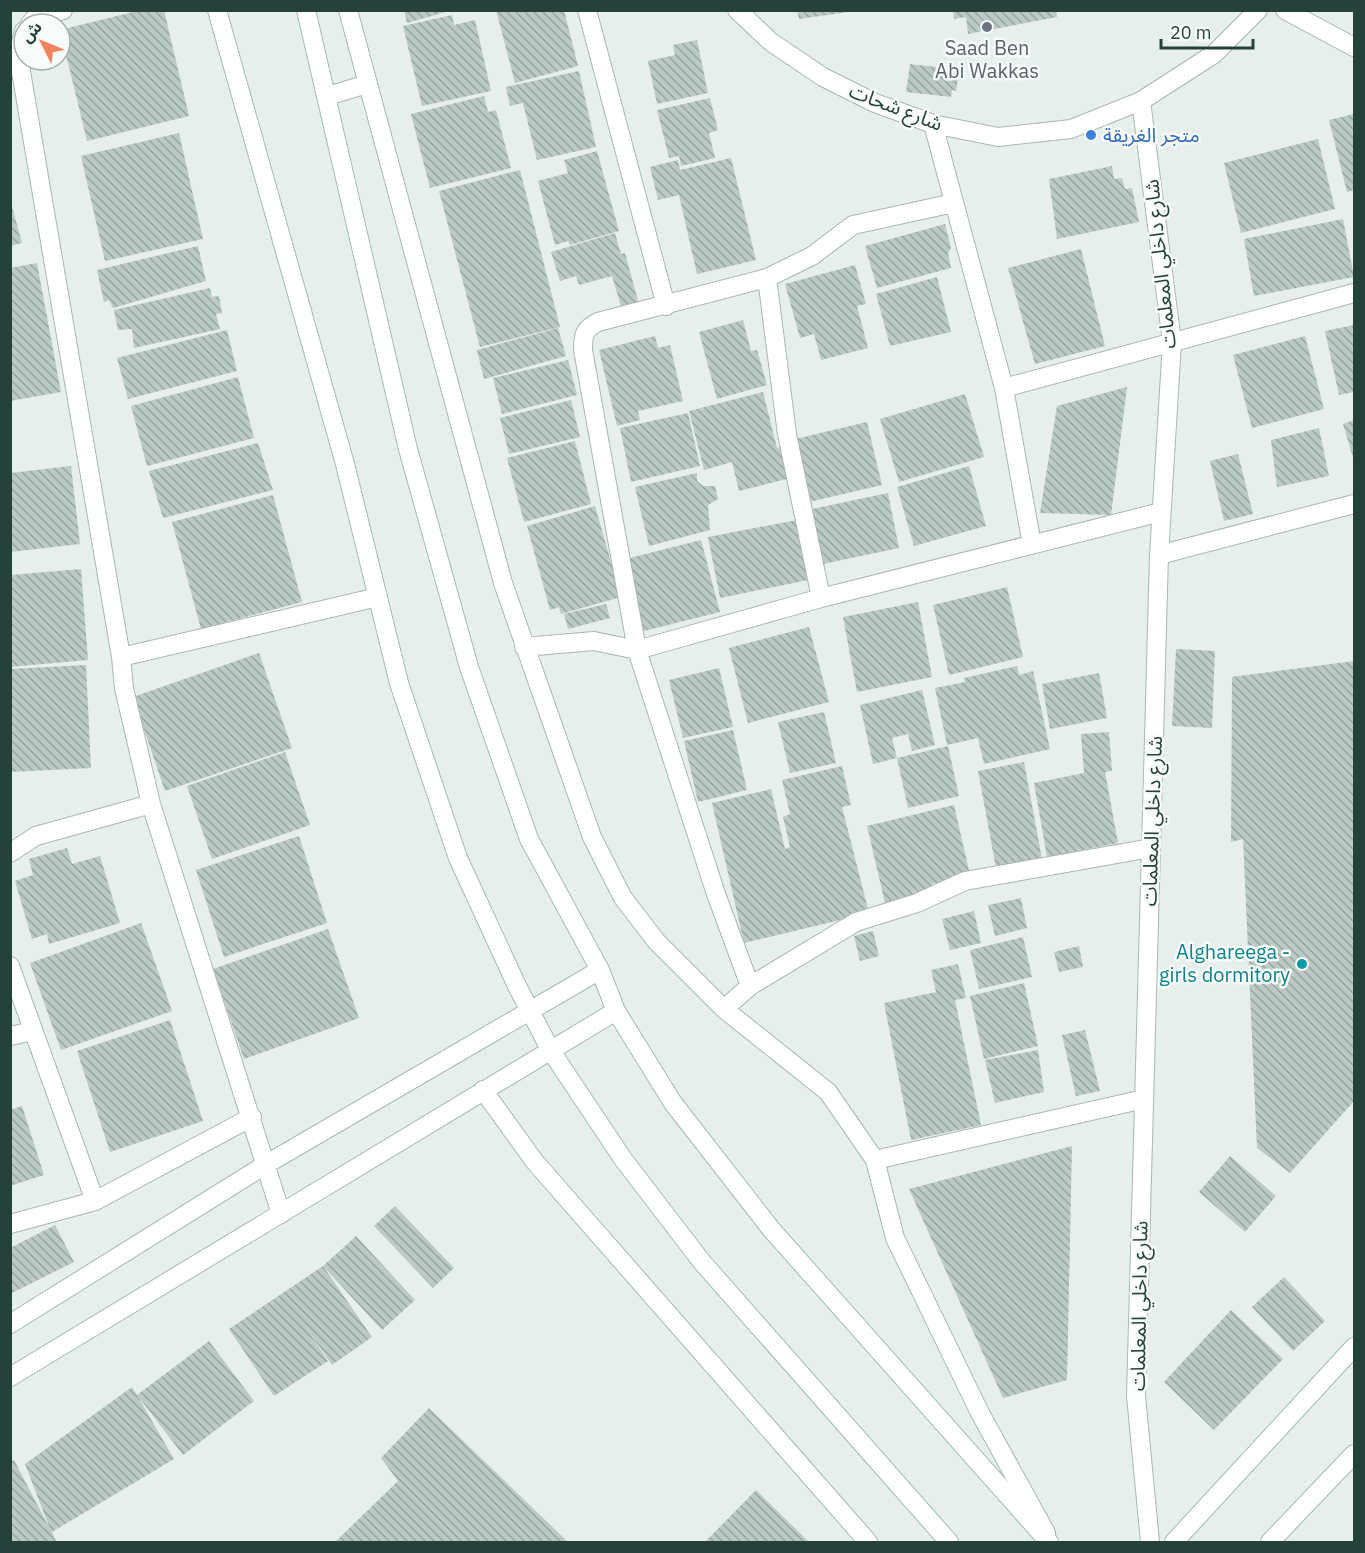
<svg xmlns="http://www.w3.org/2000/svg" width="1365" height="1553" viewBox="0 0 1365 1553" font-family="'IBM Plex Sans','Noto Sans Arabic',sans-serif">
<style>
.building{fill:url(#building-back-hatch)}
.lines{fill:none;stroke-linecap:round;stroke-linejoin:round}
.street-casing{stroke:#a8b8b2;stroke-width:20}
.secondary-casing{stroke:#a4bbb3;stroke-width:20}
.street{stroke:#fff;stroke-width:18}
.secondary{stroke:#fff;stroke-width:18}
.worship-dot{fill:#6b7280;stroke:#f7fbf9;stroke-width:2}
.shop-dot{fill:#3f7fe0;stroke:#f7fbf9;stroke-width:2}
.culture-dot{fill:#0f9aa8;stroke:#f7fbf9;stroke-width:2}
.labels{text-anchor:middle;stroke-width:5;stroke-linejoin:round;paint-order:stroke}
.worship-label{font-size:20px;fill:#5b616d;stroke:#f7fbf9}
.street-label{font-size:20px;fill:#24423a;stroke:#f7fbf9}
.shop-label{font-size:20px;fill:#366cbe;stroke:#f7fbf9;text-anchor:start}
.culture-label{font-size:20px;fill:#0d838f;stroke:#f7fbf9;text-anchor:end}
</style>
<defs>
<pattern id="building-back-hatch" width="6" height="6" patternUnits="userSpaceOnUse" patternTransform="scale(1.5)"><rect width="6" height="6" fill="#bbcac4"/><path d="M-1 5l2 2M0 0l6 6M5-1l2 2" fill="none" stroke="#98a6a0"/></pattern>
</defs>
<rect width="100%" height="100%" fill="#e6efeb"/>
<path class="building" d="M141 10H164L189 116 87 141 60 30Z
M404 10H448L449 11 407 23Z
M496 10H564L578 66 515 83Z
M797 10H848V12L799 19Z
M953 10H1056L1057 17 968 34 966 17 954 19Z
M452 15 454 25 475 20 491 91 422 106 403 26Z
M697 40 708 93 657 104 648 61 675 55 673 45Z
M910 64 954 69V73H959L956 91 952 90 951 97 906 92Z
M579 71 596 147 537 160 523 103 510 106 506 87Z
M484 96 488 112 496 110 511 168 430 188 411 114Z
M710 98 718 130 709 133 715 158 681 166 679 156 669 158 657 110Z
M1354 114V190L1347 192 1329 120Z
M179 133 203 239 105 261 81 156Z
M1318 139 1335 209 1241 233 1224 163Z
M597 151 619 231 570 245 568 241 555 245 538 181 568 173 564 160Z
M731 158 756 260 697 274 679 195 658 200 650 167 678 160 680 170Z
M1112 166 1114 179 1122 178 1125 189 1132 188 1139 222 1057 239 1049 179Z
M520 170 560 327 480 347 439 191Z
M10 199 22 243 10 246Z
M1343 219 1354 277 1254 296 1244 239Z
M945 224 951 248 948 253 951 268 877 288 865 246Z
M615 233 621 254 625 253 640 308 623 313 612 276 579 285 576 276 560 281 551 252Z
M198 246 206 281 113 308 109 300 104 302 97 270Z
M1081 249 1105 346 1035 364 1008 268Z
M37 263 61 392 10 401V268Z
M855 265 866 304 857 306 868 348 821 360 814 334 800 338 785 284Z
M937 277 951 332 890 346 876 294Z
M210 288 212 297 219 296 222 313 216 314 220 329 134 348 132 329 118 330 114 310Z
M743 320 751 351 757 350 767 385 717 399 699 332Z
M1354 325V392L1339 395 1325 331Z
M558 328 566 356 484 379 477 350Z
M227 330 237 371 128 399 117 358Z
M655 336 658 348 670 345 683 401 638 411 640 420 617 426 599 350Z
M1305 336 1324 409 1252 428 1233 355Z
M568 360 577 395 502 414 493 378Z
M238 377 254 438 147 466 131 406Z
M1127 387 1111 515 1040 513 1057 406Z
M763 392 777 448 786 445 794 477 739 491 732 462 704 470 689 411Z
M965 394 984 457 899 482 880 419Z
M571 400 580 437 509 454 500 418Z
M688 413 700 466 631 482 620 428Z
M1354 420V461L1343 424Z
M867 422 882 485 809 502 795 439Z
M1319 428 1329 476 1277 487 1271 440Z
M575 441 591 504 524 522 507 458Z
M258 443 273 490 163 518 149 471Z
M1238 454 1253 514 1224 521 1210 461Z
M71 466 80 544 10 552V473Z
M969 466 986 526 914 546 897 487Z
M697 473V481L703 486H715L718 499 708 505 710 530 649 546 635 487Z
M888 493 899 548 823 564 812 509Z
M273 495 302 602 201 629 172 522Z
M595 506 621 597 561 614 559 607 550 610 527 526Z
M797 520 808 580 720 598 708 537Z
M701 540 720 612 640 632 622 560Z
M81 569 88 660 10 667V575Z
M1007 587 1023 657 949 675 933 605Z
M918 602 932 677 857 692 843 617Z
M606 604 610 618 568 629 564 614Z
M809 627 829 702 748 723 729 648Z
M1176 649 1215 651 1212 728 1172 726Z
M259 653 292 748 165 791 133 697Z
M1354 661V1101L1290 1173 1257 1148 1243 839 1231 842 1232 677Z
M86 665 91 768 10 772V669Z
M1017 666 1019 675 1033 671 1050 749 984 764 978 738 947 745 935 688 965 682 964 678Z
M719 668 733 727 683 738 669 680Z
M1099 673 1107 718 1050 729 1042 684Z
M922 690 935 745 912 751 908 734 892 738 897 758 873 764 860 705Z
M824 712 836 763 790 773 778 722Z
M733 730 747 790 698 802 684 741Z
M1109 732 1112 771 1105 772 1118 843 1047 857 1034 783 1084 773 1081 734Z
M948 746 959 796 908 808 897 758Z
M285 752 310 825 212 859 187 786Z
M1024 762 1042 859 996 868 978 771Z
M842 766 851 805 842 807 869 913 744 943 712 803 771 789 785 849 790 847 783 817 790 814 782 780Z
M954 805 970 875 932 884 933 891 885 903 867 826Z
M299 836 327 923 224 957 196 870Z
M67 848 72 864 100 856 120 923 49 944 47 934 32 939 15 881 33 875 29 859Z
M1021 898 1027 928 995 936 988 905Z
M974 911 981 943 950 950 942 919Z
M141 923 172 1011 61 1050 30 963Z
M328 929 359 1018 244 1059 213 969Z
M873 931 879 956 860 961 854 936Z
M1023 937 1032 977 979 989 970 950Z
M1079 946 1083 967 1059 972 1054 952Z
M958 964 966 998 955 1000 981 1125 911 1140 884 1003 936 992 931 970Z
M1024 983 1038 1046 984 1059 970 996Z
M170 1020 203 1121 110 1152 77 1051Z
M1085 1030 1100 1091 1076 1096 1062 1035Z
M1038 1050 1044 1092 995 1103 985 1060Z
M22 1106 44 1175 10 1186V1110Z
M1072 1146 1067 1380 1003 1398 909 1189Z
M1230 1156 1276 1196 1245 1232 1199 1192Z
M395 1206 454 1268 433 1288 374 1226Z
M55 1225 74 1262 10 1294V1248Z
M356 1236 415 1300 382 1330 323 1266Z
M323 1266 372 1337 332 1365 303 1323 328 1361 274 1396 229 1329Z
M1284 1277 1325 1321 1293 1351 1252 1307Z
M1231 1310 1283 1359 1214 1430 1164 1382Z
M209 1341 254 1401 183 1455 137 1395 174 1459 52 1532 56 1541 53 1542H10V1462L14 1460 50 1529 25 1464 132 1387 137 1395Z
M429 1408 568 1542H335L398 1481 381 1458Z
M756 1490 809 1542H705Z"/>
<g class="lines">
<g class="street-casing">
<path id="street" d="M348 10 503 583 592 837 623 898 657 942 724 1009 828 1092 875 1160 895 1238 980 1413 1046 1533
M587 10 666 306
M737 10 771 42 823 77 875 103 933 124 998 137 1071 129 1141 101 1214 54 1258 10
M1285 10 1354 47
M30 24 33 20 63 10
M24 31 18 54 121 657 124 688 151 804 281 1214
M328 96 367 84
M1141 101 1172 342 1159 555 1136 1396 1150 1542
M933 124 1004 388 1032 545
M767 278 787 434 821 598
M1004 388 1354 293
M1159 555 1354 504
M524 647 594 641 637 650 821 598 1161 512
M121 657 378 597
M10 853 36 836 151 804
M10 966 95 1201
M750 986 716 894 637 650 583 350C583 335 584 329 598 322L767 278 812 256 853 225 954 203
M724 1009 750 986 856 922 917 903 965 881 1151 848
M10 1036 33 1031
M483 1090 535 1162 868 1542
M875 1160 1144 1099
M10 1224 95 1201 252 1117"/>
</g>
<g class="secondary-casing">
<path id="secondary" d="M217 10 345 464 399 683 458 858 517 986 551 1051 623 1159 702 1262 949 1542
M306 10 408 449 469 667 529 839 600 970 616 1011 673 1103 771 1229 1049 1542
M10 1324 265 1165 600 970
M10 1377 616 1011
M1174 1542 1354 1347
M1270 1542 1354 1454"/>
</g>
<use href="#street" class="street"/>
<use href="#secondary" class="secondary"/>
</g>
<circle class="worship-dot" cx="987" cy="27" r="6"/>
<circle class="shop-dot" cx="1091" cy="135" r="6"/>
<circle class="culture-dot" cx="1302" cy="964" r="6"/>
<g class="labels">
<g class="worship-label">
<text x="987" y="55">Saad Ben<tspan x="987" dy="23">Abi Wakkas</tspan></text>
</g>
<g class="street-label">
<text transform="translate(896 107) rotate(21)" y="7">شارع شحات</text>
<text transform="translate(1160 264) rotate(-96)" y="7">شارع داخلي المعلمات</text>
<text transform="translate(1152 821) rotate(-88)" y="7">شارع داخلي المعلمات</text>
<text transform="translate(1139 1306) rotate(-89)" y="7">شارع داخلي المعلمات</text>
</g>
<g class="shop-label">
<text x="1103" y="142">متجر الغريقة</text>
</g>
<g class="culture-label">
<text x="1290" y="959">Alghareega -<tspan x="1290" dy="23">girls dormitory</tspan></text>
</g>
</g>
<rect width="1365" height="1553" fill="none" stroke="#24423a" stroke-width="24"/>
<g transform="translate(42 42) rotate(313)"><circle r="28" fill="#f7fbf9" stroke="#a3b1ad" stroke-width="1.5"/>
<path d="M0-4.5L10 22L0 15L-10 22Z" fill="#f4845f"/>
<text y="-9" font-size="16" font-weight="bold" text-anchor="middle" fill="#24423a">ش</text>
</g>
<path d="M1161 39v9h92v-9" fill="none" stroke="#24423a" stroke-width="3"/>
<text x="1170" y="39" font-size="18" fill="#24423a" stroke="#f7fbf9" stroke-width="4.5" paint-order="stroke">20 m</text>
</svg>
